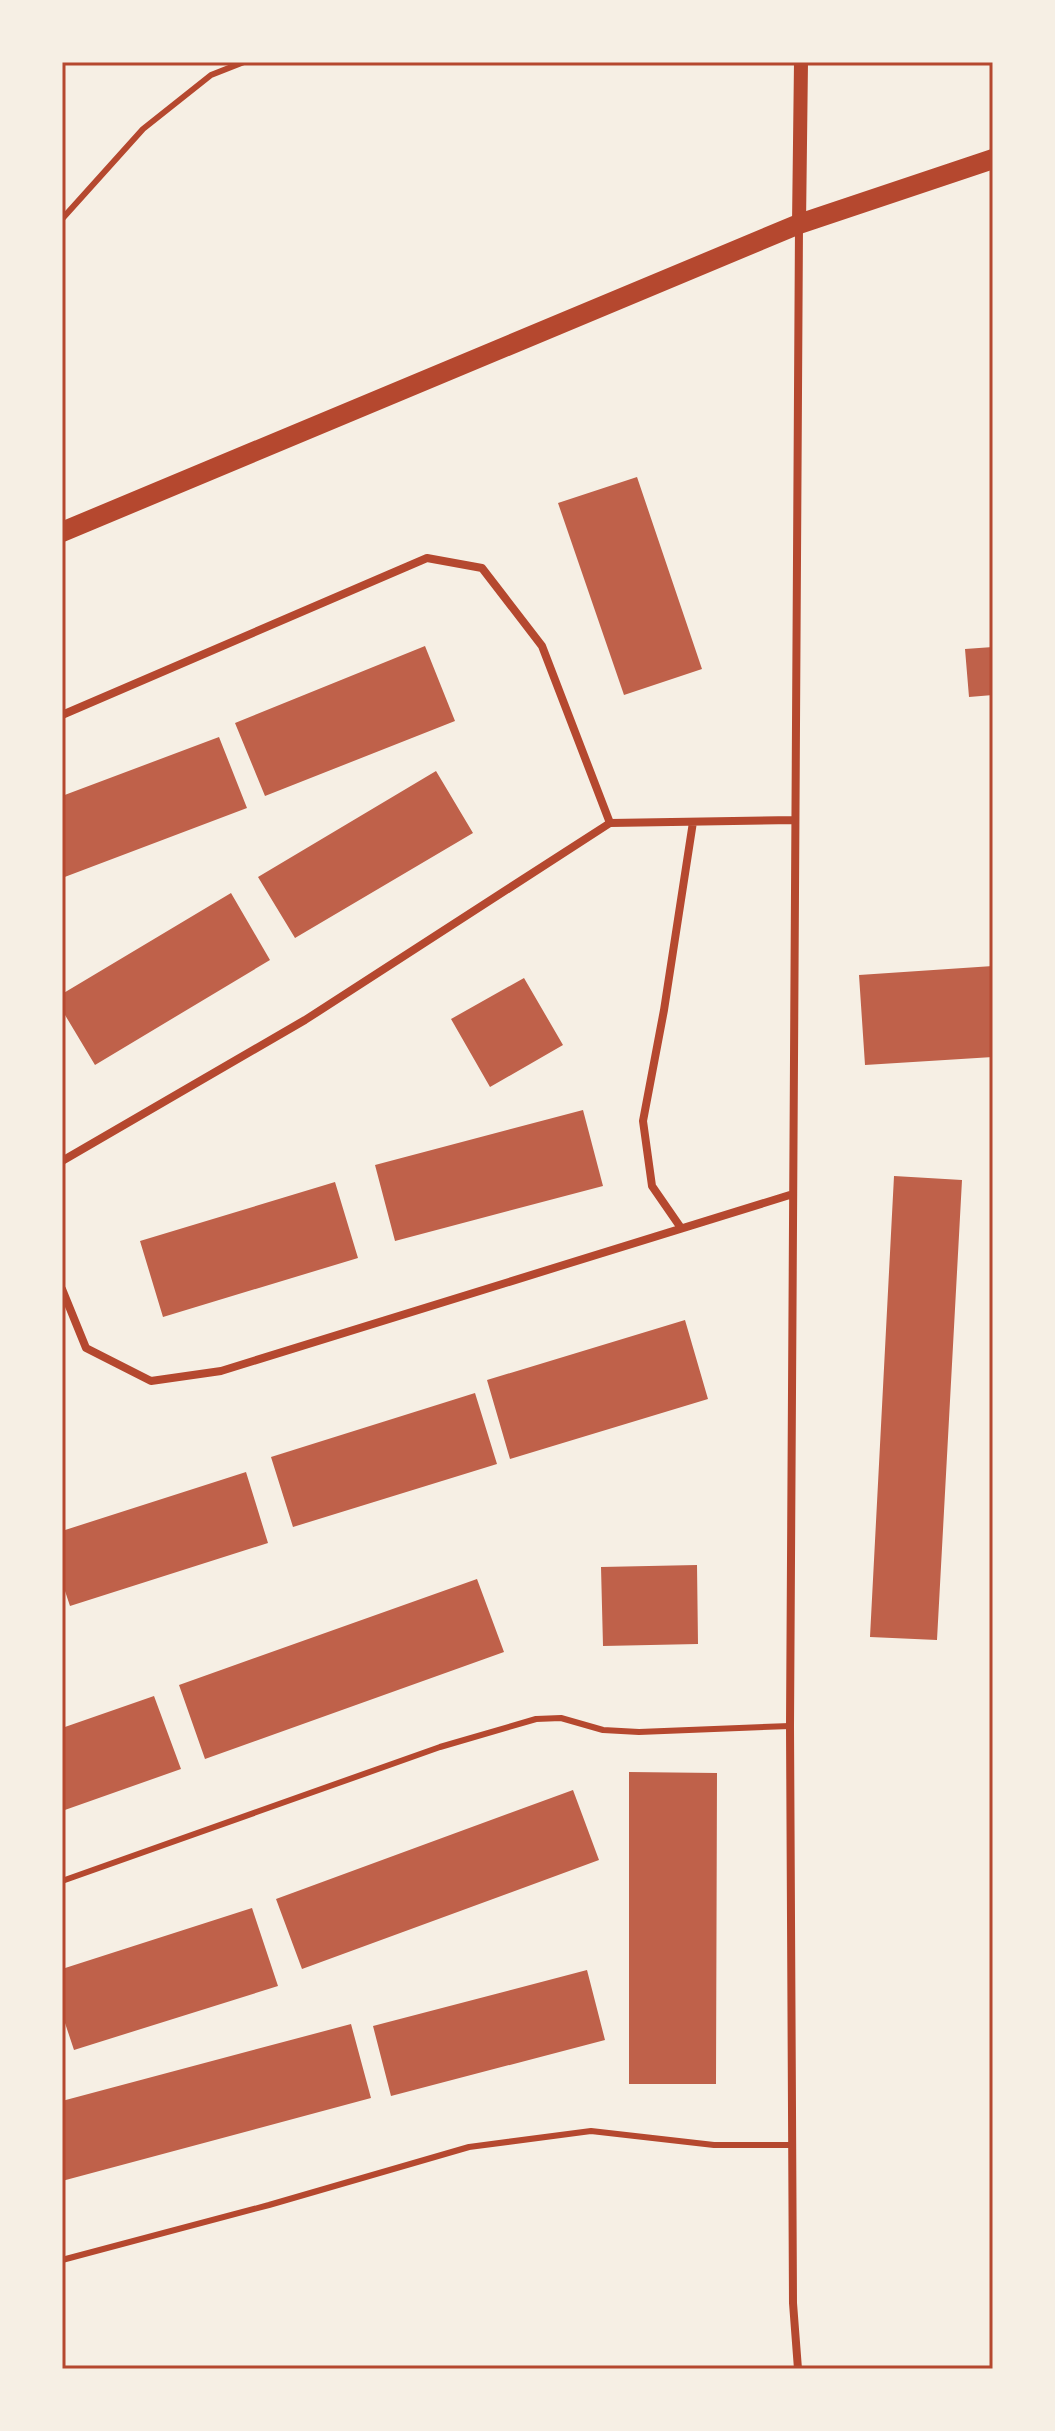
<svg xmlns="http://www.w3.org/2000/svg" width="1055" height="2431" viewBox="0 0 1055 2431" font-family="'Roboto Condensed',sans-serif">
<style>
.building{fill:#bf614a}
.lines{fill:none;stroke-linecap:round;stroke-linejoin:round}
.service{stroke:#b5482f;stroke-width:6}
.minor{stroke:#b5482f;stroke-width:8}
.tertiary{stroke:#b5482f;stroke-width:14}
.primary{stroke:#b5482f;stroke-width:20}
.neatline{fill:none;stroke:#b5482f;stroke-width:3}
</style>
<rect width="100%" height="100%" fill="#f6efe4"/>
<path class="building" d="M637 477 702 669 624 695 558 503Z
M425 646 455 721 265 796 235 723Z
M993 647V695L969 697 965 649Z
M219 737 247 808 62 878V796Z
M436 771 473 833 295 938 258 877Z
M231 893 270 960 95 1065 62 1010V994Z
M993 966V1057L865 1065 859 975Z
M524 978 563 1045 490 1087 451 1019Z
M583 1110 603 1186 395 1241 375 1165Z
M894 1176 962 1180 937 1640 870 1637Z
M335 1182 358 1258 163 1317 140 1241Z
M685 1320 708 1399 510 1459 487 1380Z
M475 1393 497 1464 293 1527 271 1457Z
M246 1472 268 1543 70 1606 62 1582V1531Z
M697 1565 698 1644 603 1646 601 1567Z
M477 1579 504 1652 205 1759 179 1685Z
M154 1696 181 1769 62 1811V1728Z
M629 1772 717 1773 716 2084H629Z
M573 1790 599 1860 302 1969 276 1899Z
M252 1908 278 1986 74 2050 62 2014V1969Z
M587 1970 605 2040 391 2096 373 2026Z
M351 2024 371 2098 62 2181V2101Z"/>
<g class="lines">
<path class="service" d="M62 219 143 129 211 75 244 62
M62 1881 440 1747 536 1719 561 1718 603 1730 639 1732 790 1726
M62 2260 269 2205 469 2147 591 2131 714 2145H792"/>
<path class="minor" d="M62 715 427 558 482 568 542 646 610 823 795 820
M62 1161 305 1020 610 823
M681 1228 652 1186 643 1121 664 1010 693 822
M62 1289 86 1348 151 1381 221 1371 793 1194
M798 2369 793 2303 790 1726 799 226"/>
<path class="tertiary" d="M799 224 801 62"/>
<path class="primary" d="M62 532 799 224 993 159"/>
</g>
<rect width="1055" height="2431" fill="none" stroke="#f6efe4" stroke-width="128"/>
<rect x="64" y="64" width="927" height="2303" class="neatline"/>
</svg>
